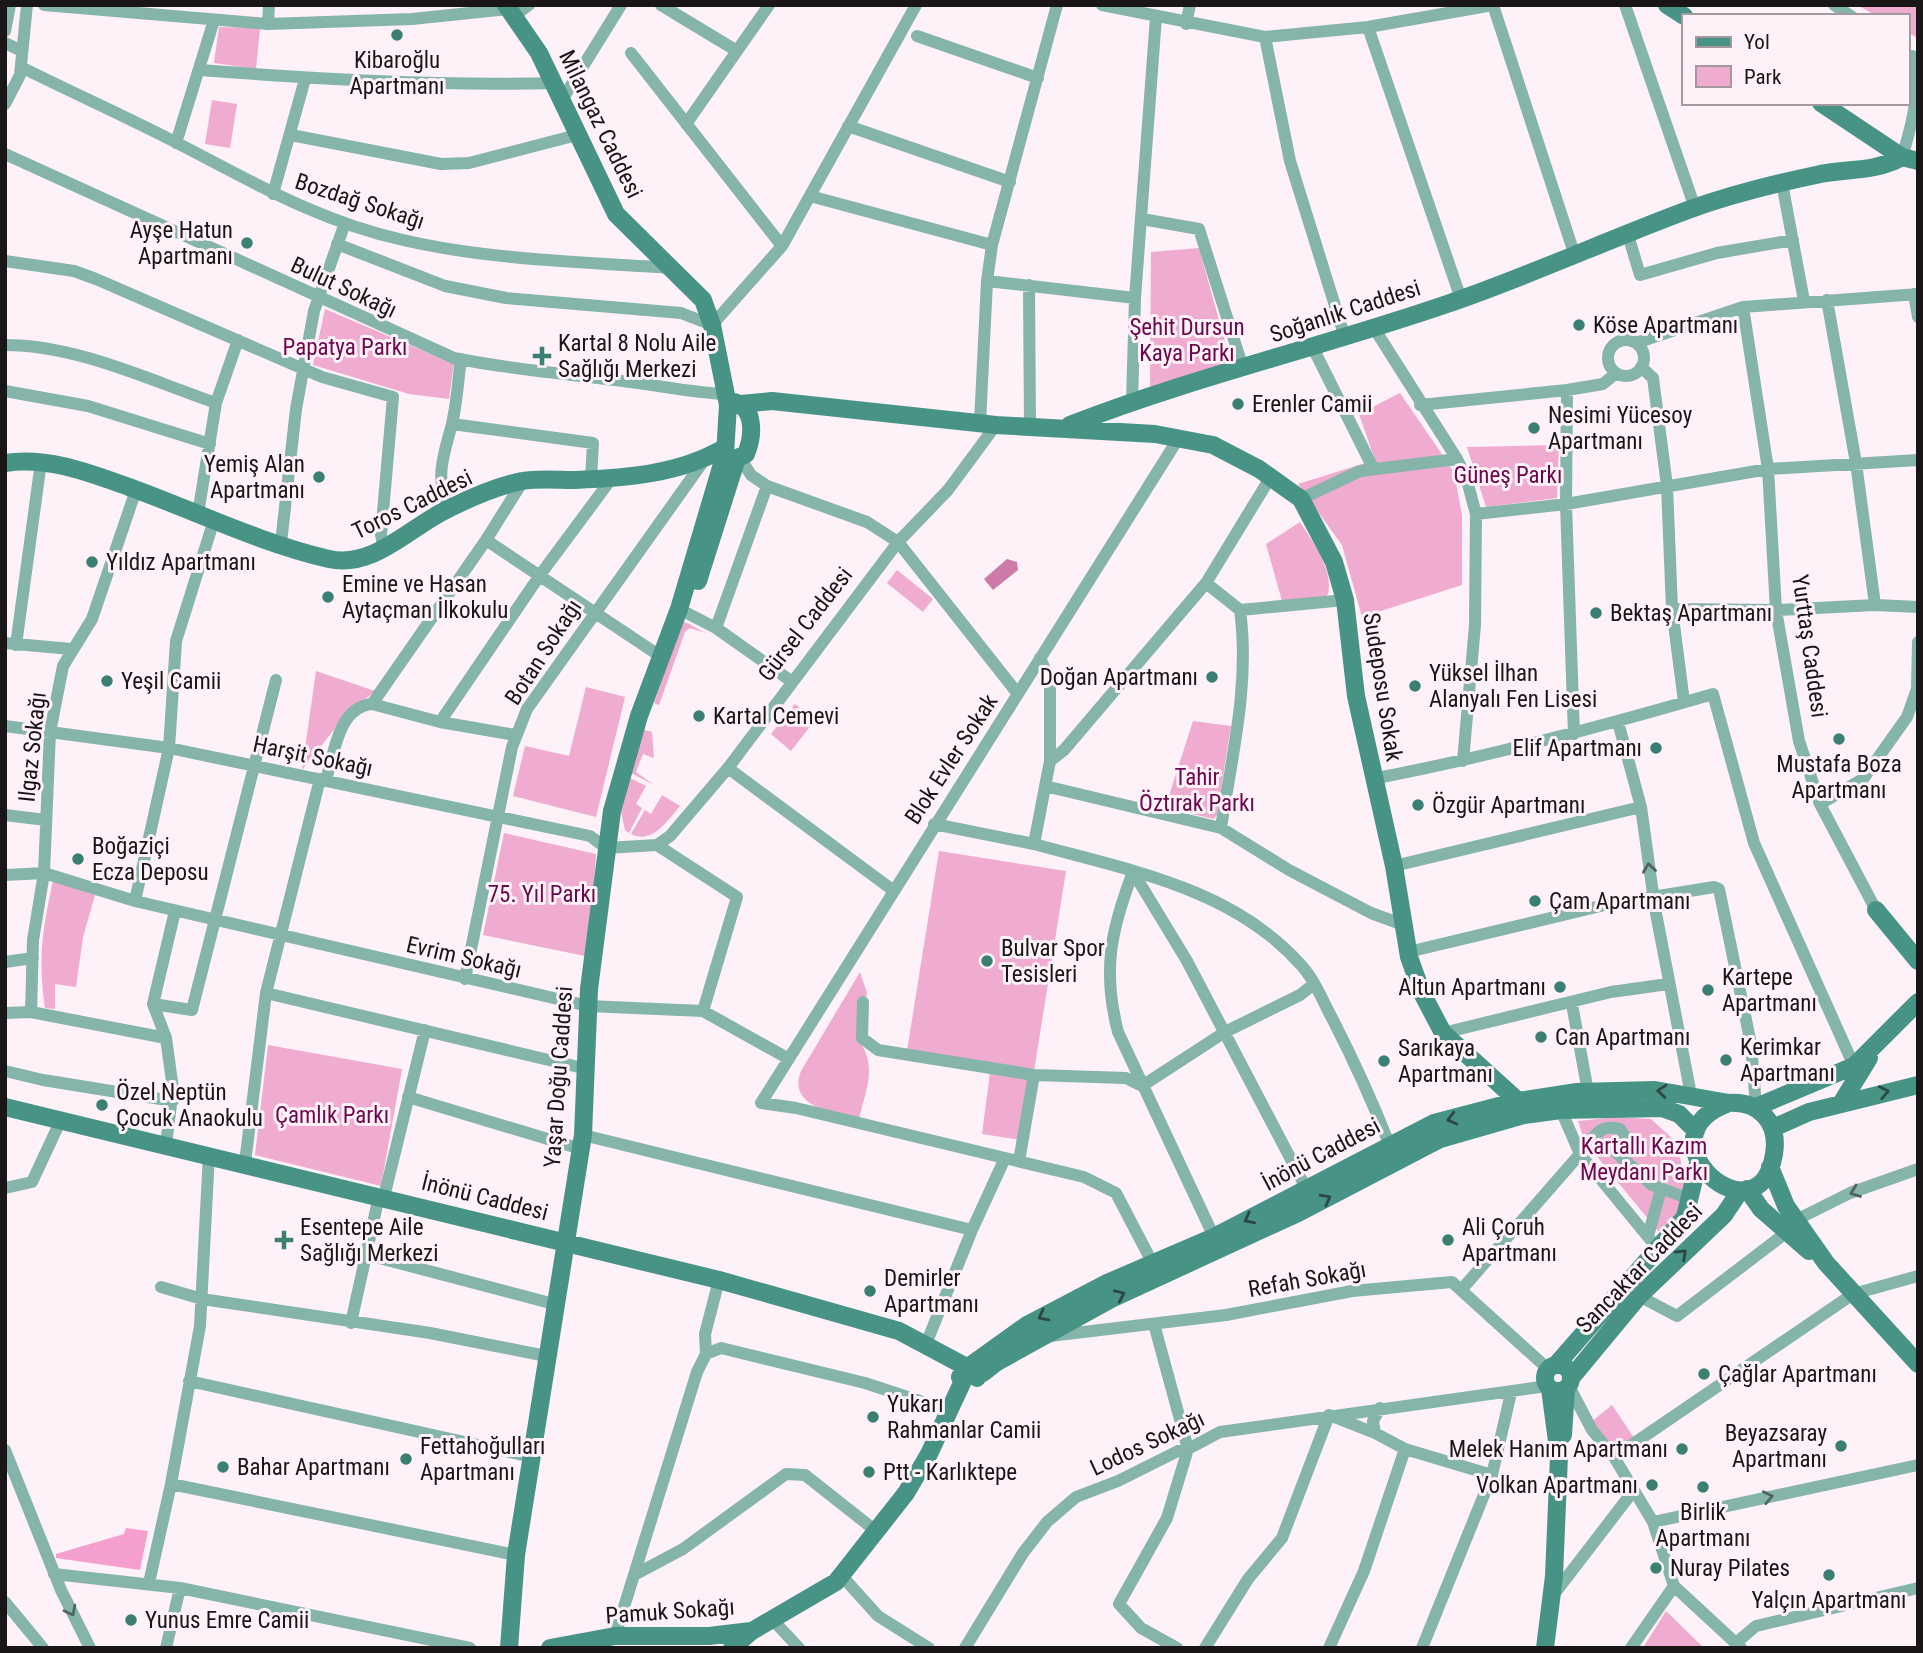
<svg xmlns="http://www.w3.org/2000/svg" width="1923" height="1653" viewBox="0 0 1923 1653" font-family="'Roboto Condensed',sans-serif">
<style>
.green{fill:#f0abd0}
.forest{fill:#f59fcf}
.water{fill:#cd7aa9}
.lines{fill:none;stroke-linecap:round;stroke-linejoin:round}
.street{stroke:#85b4aa;stroke-width:12}
.secondary{stroke:#479486;stroke-width:18}
.oneway{stroke:#506561}
.oneway2{stroke:#2c4844}
.poi-dot{fill:#3b7f72;stroke:#fef1f7;stroke-width:2.5}
.labels{text-anchor:middle;stroke-width:6;stroke-linejoin:round;paint-order:stroke}
.poi-label{font-size:23px;fill:#1a1618;stroke:#fef1f7;text-anchor:start}
.street-label{font-size:23px;fill:#1a1618;stroke:#fef1f7}
.park-label{font-size:23px;fill:#6e064d;stroke:#fef1f7}
</style>
<rect width="100%" height="100%" fill="#fef1f7"/>
<path class="green" d="M1857 5H1918V38L1907 32V16H1877Z
M219 27 260 28 256 69 214 63Z
M212 100 237 104 230 148 205 144Z
M1199 248 1233 370 1150 389 1151 252Z
M325 309 454 364 449 399 409 394 313 365Z
M1400 393 1454 472 1462 515V585L1362 617 1342 545 1298 484 1375 460 1359 414Z
M1559 445 1557 498 1486 507 1467 447Z
M1300 522C1312 541 1336 573 1327 596L1282 601 1266 544Z
M897 570 933 599 923 612 887 583Z
M683 621 706 633 690 628 685 632 659 705 654 703Z
M316 671 375 691 344 717 302 770Z
M586 687 625 697 596 817 513 796 525 746 569 756Z
M795 704 815 720 791 751 771 734Z
M1193 721 1231 726 1217 815 1214 819 1165 808Z
M644 730 652 732 654 758 643 754 636 772 654 785 631 773Z
M630 778 646 786 636 804 642 808 629 833 625 830 621 812Z
M662 795 680 806C668 820 652 845 631 834L645 810 651 814Z
M504 833 596 854 590 957 483 935Z
M939 851 1066 871 1034 1071 907 1051Z
M53 881 95 895 83 937 76 987 55 984V1009L45 1008C38 958 42 931 53 881Z
M860 972 867 993 858 1039C878 1067 866 1088 859 1119 834 1113 787 1107 801 1071Z
M268 1045 402 1069 381 1186 255 1155Z
M990 1073 1030 1079 1022 1140 982 1134Z
M1619 1117 1651 1119 1675 1141 1690 1193 1667 1232 1658 1231 1585 1142 1578 1121Z
M1612 1405 1635 1439 1615 1454 1591 1422Z
M1666 1611 1704 1648H1643Z"/>
<path class="forest" d="M126 1528 148 1531 140 1570 56 1558V1554L124 1534Z"/>
<path class="water" d="M1007 559 1017 562 1018 570 993 590 984 579Z"/>
<g class="lines">
<path class="street" d="M44 5 268 24 412 19 508 9
M661 5 737 51
M1102 5 1265 37 1368 27 1493 5
M1493 5 1575 256
M1625 5 1695 208
M1834 5 1851 16
M514 16 529 5
M268 24 269 5
M1186 24 1190 5
M1368 27 1461 299
M5 31 10 5
M917 36 1038 78
M1265 37 1290 161 1345 338
M5 43 22 51
M631 53 782 246
M21 67C73 93 127 117 179 144 253 182 320 222 403 240 490 260 583 262 673 268
M200 70C319 79 435 86 554 83
M562 100 621 5
M5 104 20 75 27 5
M686 124 769 5
M848 126 1010 182
M291 135 441 164 469 163 577 135
M176 143 214 20
M5 154 454 358C512 370 571 374 630 382 662 386 693 393 726 394
M1902 157C1913 121 1921 92 1912 56
M1782 183 1804 301
M273 194 305 79
M810 196 992 245
M1142 219 1199 229 1243 368
M1628 235 1640 275 1717 253 1793 240
M337 244 445 286 506 298 681 313 712 325 782 246 916 5
M5 261 74 271 96 279 322 377 393 397 381 535 384 549
M987 281 1135 298
M1029 285 1030 427
M1914 294 1918 317
M1827 300 1856 463 1875 605
M1743 307 1768 469 1776 610 1799 741 1820 804 1876 910
M1374 328 1457 459 1466 477 1476 514 1475 625 1463 761
M1608 358a18 18 0 1 1 36 0a18 18 0 1 1-36 0Z
M1636 343 1743 307 1918 294
M5 345C77 345 149 380 216 403
M1313 348 1373 468
M1641 367 1653 378 1667 486 1672 609 1684 702
M1567 390 1566 504 1574 734
M5 391 88 406 210 444
M1132 401 1135 298 1156 17
M1420 405 1567 390 1603 384 1616 373
M980 423 987 281 992 245 1057 5
M452 424 593 443 591 479
M740 458 751 475 767 486 867 522 898 542 1018 694
M1270 478 1206 583 1064 750 1050 761 1034 844C1128 870 1233 888 1301 965 1315 980 1323 1002 1333 1020 1354 1061 1373 1103 1390 1146
M1301 499 1360 471 1457 459
M449 508C434 479 444 454 452 424 457 403 458 380 461 359
M198 514 216 403 238 340
M1476 514 1566 504 1768 469 1918 460
M486 540 660 656
M281 543 296 409 314 311 345 223
M1206 583 1240 610C1250 684 1232 755 1221 828
M679 609 716 628 791 681
M1672 609 1776 610 1875 605 1918 607
M1240 610 1345 600
M716 628 767 486
M5 643 71 649
M16 645 41 462
M1040 658 1050 681V761
M372 704 440 722 515 735
M440 722 540 575 612 478
M1618 722 1641 807 1655 908 1691 1095
M5 726 169 748 590 836 606 848 657 845 670 836 728 768 898 542 948 490 996 425
M728 768 894 891
M1372 779C1488 757 1600 727 1713 694L1754 843 1854 1066
M326 780C334 754 338 707 372 704L486 540 523 481
M1045 786 1221 828 1289 870 1371 913 1401 924
M1820 804 1863 779 1907 717 1917 689 1918 642
M5 815 46 820
M934 824 1034 844
M1394 866 1641 807
M1133 872C1111 930 1102 970 1118 1032L1214 1237
M1133 872 1187 961 1307 1190
M5 875 44 873 135 901 588 1006 703 1011 737 897 657 845
M135 901 169 748 176 641 214 520
M1408 952 1609 904 1714 887 1719 889 1751 1044 1756 1107
M5 962 33 958
M465 979 512 747 527 709 705 459
M266 993 587 1069
M863 1002 862 1038 878 1050 1034 1075 1126 1078 1142 1086 1225 1032 1300 995 1314 984
M153 1004 192 1010 276 680
M1572 1004 1588 1092
M703 1011 789 1059
M31 1012 33 940 44 873 50 732 63 666 92 619 136 490
M5 1013 31 1012 166 1038
M1443 1033 1611 992 1668 984
M5 1071 43 1080 173 1101
M408 1097 581 1149
M1561 1110 1580 1154 1658 1249
M583 1135 972 1230 926 1344
M166 1144 173 1089 166 1038 153 1004 175 911
M1622 1156 1630 1144 1620 1129C1605 1125 1598 1130 1590 1142L1608 1145 1652 1185 1687 1198
M1019 1161 1034 1075
M245 1163 266 993 320 779
M5 1188 32 1182 60 1122
M384 1197 425 1030
M1796 1220 1850 1193 1918 1169
M972 1230 1005 1158
M1648 1236 1661 1189
M368 1255 554 1304
M1153 1264 1116 1193 1084 1177 796 1108 761 1103 1178 439
M161 1287 202 1299 430 1333 546 1356
M1462 1289 1580 1154
M1639 1296 1677 1316 1787 1232
M351 1323 379 1196
M1154 1324 1188 1449 1167 1518 1119 1604 1141 1628 1177 1648
M1050 1336 1226 1315 1352 1291 1452 1282 1548 1369
M706 1354 721 1348 865 1383 950 1411
M189 1381 532 1457
M1569 1386 1592 1430 1614 1457 1653 1522 1674 1586 1741 1648
M1405 1449 1492 1475
M5 1450 61 1590 90 1648
M1614 1457 1853 1294 1918 1276
M171 1484 516 1555
M1653 1522 1918 1465
M54 1574 180 1588 470 1648
M636 1574 683 1549 786 1474 805 1475 876 1531
M841 1575 878 1616 929 1648
M149 1583 171 1484 200 1326 209 1154
M1551 1598 1634 1490
M5 1602 43 1648
M772 1619 799 1648
M615 1636 697 1372 706 1354 705 1334 719 1280
M1736 1647 1737 1642 1756 1626 1918 1588
M166 1648 180 1588
M965 1648 1023 1553 1047 1522 1076 1497 1118 1481 1178 1451 1188 1449 1220 1432 1547 1386
M1205 1648 1248 1579 1282 1538 1329 1415 1375 1433
M1329 1648 1364 1571 1405 1449 1375 1433 1373 1421 1380 1408
M1422 1648 1492 1475 1511 1393
M1631 1648 1674 1586"/>
<path class="secondary" d="M506 5 539 53 616 214 703 300 712 325 728 405 725 454 679 609 639 716 612 811 589 989 583 1135 516 1555 509 1648
M1667 5 1684 16
M1821 103 1902 157 1918 161
M741 404 772 401 996 425 1155 434 1213 445 1259 469 1301 499 1334 562 1345 600 1356 696 1394 866 1409 957 1422 993 1443 1033 1518 1101 1524 1115
M1070 425C1193 377 1322 347 1447 304 1529 276 1607 240 1688 210 1729 195 1773 184 1816 175 1847 168 1873 173 1902 157
M728 457 735 459 746 454C753 437 756 408 734 402
M5 463C47 456 90 473 129 487 195 511 260 543 329 559 374 569 411 526 448 509 470 498 498 486 522 481 539 478 559 480 575 480 626 478 680 474 724 448
M698 581 737 458
M1876 910 1918 961
M1842 1102 1869 1058
M1729 1103C1760 1101 1779 1123 1774 1154 1759 1247 1634 1137 1729 1103Z
M5 1107 719 1280 899 1331 974 1371 977 1378
M1756 1107 1854 1066 1918 1002
M1773 1128 1809 1112 1918 1085
M1770 1167 1786 1206 1826 1263 1918 1364
M1747 1189 1761 1209 1809 1251
M1545 1378a13 13 0 1 1 26 0a13 13 0 1 1-26 0Z
M1556 1365 1685 1217 1698 1163
M983 1373 997 1362 1111 1299 1298 1213 1440 1139 1524 1115 1561 1110 1662 1108 1679 1114 1696 1131
M1571 1378 1639 1296 1724 1215 1740 1191
M962 1383 960 1377 964 1370 1027 1325 1107 1283 1214 1237 1434 1123 1518 1101 1577 1092 1655 1090 1729 1103
M1563 1435 1566 1389
M550 1648 615 1636H709L751 1631
M732 1648 752 1631 836 1582 906 1493 929 1454 962 1383
M1545 1648 1554 1576 1559 1456 1550 1389"/>
</g>
<defs><path id="oneway-chevron" d="M-2-3.5L2.5 0L-2 3.5" fill="none" stroke-width="1.6" stroke-linecap="round" stroke-linejoin="round" transform="scale(1.75)"/></defs>
<g class="oneway">
<use href="#oneway-chevron" transform="translate(1649 868) rotate(-98)"/>
<use href="#oneway-chevron" transform="translate(1855 1192) rotate(159)"/>
<use href="#oneway-chevron" transform="translate(1768 1497) rotate(-12)"/>
<use href="#oneway-chevron" transform="translate(71 1611) rotate(63)"/>
</g>
<g class="oneway2">
<use href="#oneway-chevron" transform="translate(1662 1091) rotate(-175)"/>
<use href="#oneway-chevron" transform="translate(1884 1092) rotate(-12)"/>
<use href="#oneway-chevron" transform="translate(1452 1119) rotate(165)"/>
<use href="#oneway-chevron" transform="translate(1326 1199) rotate(-28)"/>
<use href="#oneway-chevron" transform="translate(1249 1219) rotate(153)"/>
<use href="#oneway-chevron" transform="translate(1682 1254) rotate(-44)"/>
<use href="#oneway-chevron" transform="translate(1120 1295) rotate(-24)"/>
<use href="#oneway-chevron" transform="translate(1043 1316) rotate(152)"/>
</g>
<g class="poi-dot">
<circle cx="397" cy="35" r="7"/>
<circle cx="247" cy="243" r="7"/>
<circle cx="1579" cy="325" r="7"/>
<path d="M538.5 345.5h7v7h7v7h-7v7h-7v-7h-7v-7h7z"/>
<circle cx="1238" cy="404" r="7"/>
<circle cx="1534" cy="428" r="7"/>
<circle cx="319" cy="477" r="7"/>
<circle cx="92" cy="562" r="7"/>
<circle cx="328" cy="597" r="7"/>
<circle cx="1596" cy="613" r="7"/>
<circle cx="1212" cy="677" r="7"/>
<circle cx="107" cy="681" r="7"/>
<circle cx="1415" cy="686" r="7"/>
<circle cx="699" cy="716" r="7"/>
<circle cx="1839" cy="739" r="7"/>
<circle cx="1656" cy="748" r="7"/>
<circle cx="1418" cy="805" r="7"/>
<circle cx="78" cy="859" r="7"/>
<circle cx="1535" cy="901" r="7"/>
<circle cx="987" cy="961" r="7"/>
<circle cx="1560" cy="987" r="7"/>
<circle cx="1708" cy="990" r="7"/>
<circle cx="1541" cy="1037" r="7"/>
<circle cx="1726" cy="1060" r="7"/>
<circle cx="1384" cy="1061" r="7"/>
<circle cx="102" cy="1105" r="7"/>
<path d="M280.5 1229.5h7v7h7v7h-7v7h-7v-7h-7v-7h7z"/>
<circle cx="1448" cy="1240" r="7"/>
<circle cx="870" cy="1291" r="7"/>
<circle cx="1704" cy="1374" r="7"/>
<circle cx="873" cy="1417" r="7"/>
<circle cx="1841" cy="1446" r="7"/>
<circle cx="1682" cy="1449" r="7"/>
<circle cx="406" cy="1459" r="7"/>
<circle cx="223" cy="1467" r="7"/>
<circle cx="869" cy="1472" r="7"/>
<circle cx="1652" cy="1485" r="7"/>
<circle cx="1703" cy="1487" r="7"/>
<circle cx="1656" cy="1568" r="7"/>
<circle cx="1829" cy="1575" r="7"/>
<circle cx="131" cy="1620" r="7"/>
</g>
<g class="labels">
<g class="poi-label">
<text x="397" y="68" text-anchor="middle">Kibaroğlu<tspan x="397" dy="26">Apartmanı</tspan></text>
<text x="233" y="238" text-anchor="end">Ayşe Hatun<tspan x="233" dy="26">Apartmanı</tspan></text>
<text x="1593" y="333">Köse Apartmanı</text>
<text x="558" y="351">Kartal 8 Nolu Aile<tspan x="558" dy="26">Sağlığı Merkezi</tspan></text>
<text x="1252" y="412">Erenler Camii</text>
<text x="1548" y="423">Nesimi Yücesoy<tspan x="1548" dy="26">Apartmanı</tspan></text>
<text x="305" y="472" text-anchor="end">Yemiş Alan<tspan x="305" dy="26">Apartmanı</tspan></text>
<text x="106" y="570">Yıldız Apartmanı</text>
<text x="342" y="592">Emine ve Hasan<tspan x="342" dy="26">Aytaçman İlkokulu</tspan></text>
<text x="1610" y="621">Bektaş Apartmanı</text>
<text x="1429" y="681">Yüksel İlhan<tspan x="1429" dy="26">Alanyalı Fen Lisesi</tspan></text>
<text x="1198" y="685" text-anchor="end">Doğan Apartmanı</text>
<text x="121" y="689">Yeşil Camii</text>
<text x="713" y="724">Kartal Cemevi</text>
<text x="1642" y="756" text-anchor="end">Elif Apartmanı</text>
<text x="1839" y="772" text-anchor="middle">Mustafa Boza<tspan x="1839" dy="26">Apartmanı</tspan></text>
<text x="1432" y="813">Özgür Apartmanı</text>
<text x="92" y="854">Boğaziçi<tspan x="92" dy="26">Ecza Deposu</tspan></text>
<text x="1549" y="909">Çam Apartmanı</text>
<text x="1001" y="956">Bulvar Spor<tspan x="1001" dy="26">Tesisleri</tspan></text>
<text x="1722" y="985">Kartepe<tspan x="1722" dy="26">Apartmanı</tspan></text>
<text x="1546" y="995" text-anchor="end">Altun Apartmanı</text>
<text x="1555" y="1045">Can Apartmanı</text>
<text x="1740" y="1055">Kerimkar<tspan x="1740" dy="26">Apartmanı</tspan></text>
<text x="1398" y="1056">Sarıkaya<tspan x="1398" dy="26">Apartmanı</tspan></text>
<text x="116" y="1100">Özel Neptün<tspan x="116" dy="26">Çocuk Anaokulu</tspan></text>
<text x="300" y="1235">Esentepe Aile<tspan x="300" dy="26">Sağlığı Merkezi</tspan></text>
<text x="1462" y="1235">Ali Çoruh<tspan x="1462" dy="26">Apartmanı</tspan></text>
<text x="884" y="1286">Demirler<tspan x="884" dy="26">Apartmanı</tspan></text>
<text x="1718" y="1382">Çağlar Apartmanı</text>
<text x="887" y="1412">Yukarı<tspan x="887" dy="26">Rahmanlar Camii</tspan></text>
<text x="1827" y="1441" text-anchor="end">Beyazsaray<tspan x="1827" dy="26">Apartmanı</tspan></text>
<text x="420" y="1454">Fettahoğulları<tspan x="420" dy="26">Apartmanı</tspan></text>
<text x="1668" y="1457" text-anchor="end">Melek Hanım Apartmanı</text>
<text x="237" y="1475">Bahar Apartmanı</text>
<text x="883" y="1480">Ptt - Karlıktepe</text>
<text x="1638" y="1493" text-anchor="end">Volkan Apartmanı</text>
<text x="1703" y="1520" text-anchor="middle">Birlik<tspan x="1703" dy="26">Apartmanı</tspan></text>
<text x="1670" y="1576">Nuray Pilates</text>
<text x="1829" y="1608" text-anchor="middle">Yalçın Apartmanı</text>
<text x="145" y="1628">Yunus Emre Camii</text>
</g>
<g class="street-label">
<text transform="translate(601 124) rotate(64)" y="8">Milangaz Caddesi</text>
<text transform="translate(360 201) rotate(18)" y="8">Bozdağ Sokağı</text>
<text transform="translate(344 287) rotate(25)" y="8">Bulut Sokağı</text>
<text transform="translate(1345 311) rotate(-18)" y="8">Soğanlık Caddesi</text>
<text transform="translate(412 504) rotate(-26)" y="8">Toros Caddesi</text>
<text transform="translate(805 624) rotate(-52)" y="8">Gürsel Caddesi</text>
<text transform="translate(1810 646) rotate(82)" y="8">Yurttaş Caddesi</text>
<text transform="translate(543 652) rotate(-57)" y="8">Botan Sokağı</text>
<text transform="translate(1383 687) rotate(81)" y="8">Sudeposu Sokak</text>
<text transform="translate(32 747) rotate(-84)" y="8">Ilgaz Sokağı</text>
<text transform="translate(313 756) rotate(12)" y="8">Harşit Sokağı</text>
<text transform="translate(951 759) rotate(-57)" y="8">Blok Evler Sokak</text>
<text transform="translate(464 957) rotate(13)" y="8">Evrim Sokağı</text>
<text transform="translate(558 1077) rotate(-86)" y="8">Yaşar Doğu Caddesi</text>
<text transform="translate(1321 1154) rotate(-28)" y="8">İnönü Caddesi</text>
<text transform="translate(485 1197) rotate(14)" y="8">İnönü Caddesi</text>
<text transform="translate(1639 1268) rotate(-46)" y="8">Sancaktar Caddesi</text>
<text transform="translate(1307 1279) rotate(-10)" y="8">Refah Sokağı</text>
<text transform="translate(1147 1443) rotate(-25)" y="8">Lodos Sokağı</text>
<text transform="translate(670 1611) rotate(-4)" y="8">Pamuk Sokağı</text>
</g>
<g class="park-label">
<text x="1187" y="335">Şehit Dursun<tspan x="1187" dy="26">Kaya Parkı</tspan></text>
<text x="345" y="355">Papatya Parkı</text>
<text x="1508" y="483">Güneş Parkı</text>
<text x="1197" y="785">Tahir<tspan x="1197" dy="26">Öztırak Parkı</tspan></text>
<text x="542" y="902">75. Yıl Parkı</text>
<text x="332" y="1123">Çamlık Parkı</text>
<text x="1644" y="1154">Kartallı Kazım<tspan x="1644" dy="26">Meydanı Parkı</tspan></text>
</g>
</g>
<rect width="1923" height="1653" fill="none" stroke="#1a1618" stroke-width="14"/>
<rect x="1682" y="14" width="228" height="91" fill="#fef1f7" stroke="#a3999e" stroke-width="2"/>
<rect x="1696" y="37" width="35" height="10" fill="#479486" stroke="#a3999e" stroke-width="2"/>
<text x="1744" y="49" font-size="21" fill="#1a1618">Yol</text>
<rect x="1696" y="66" width="35" height="21" fill="#f0abd0" stroke="#a3999e" stroke-width="2"/>
<text x="1744" y="84" font-size="21" fill="#1a1618">Park</text>
</svg>
